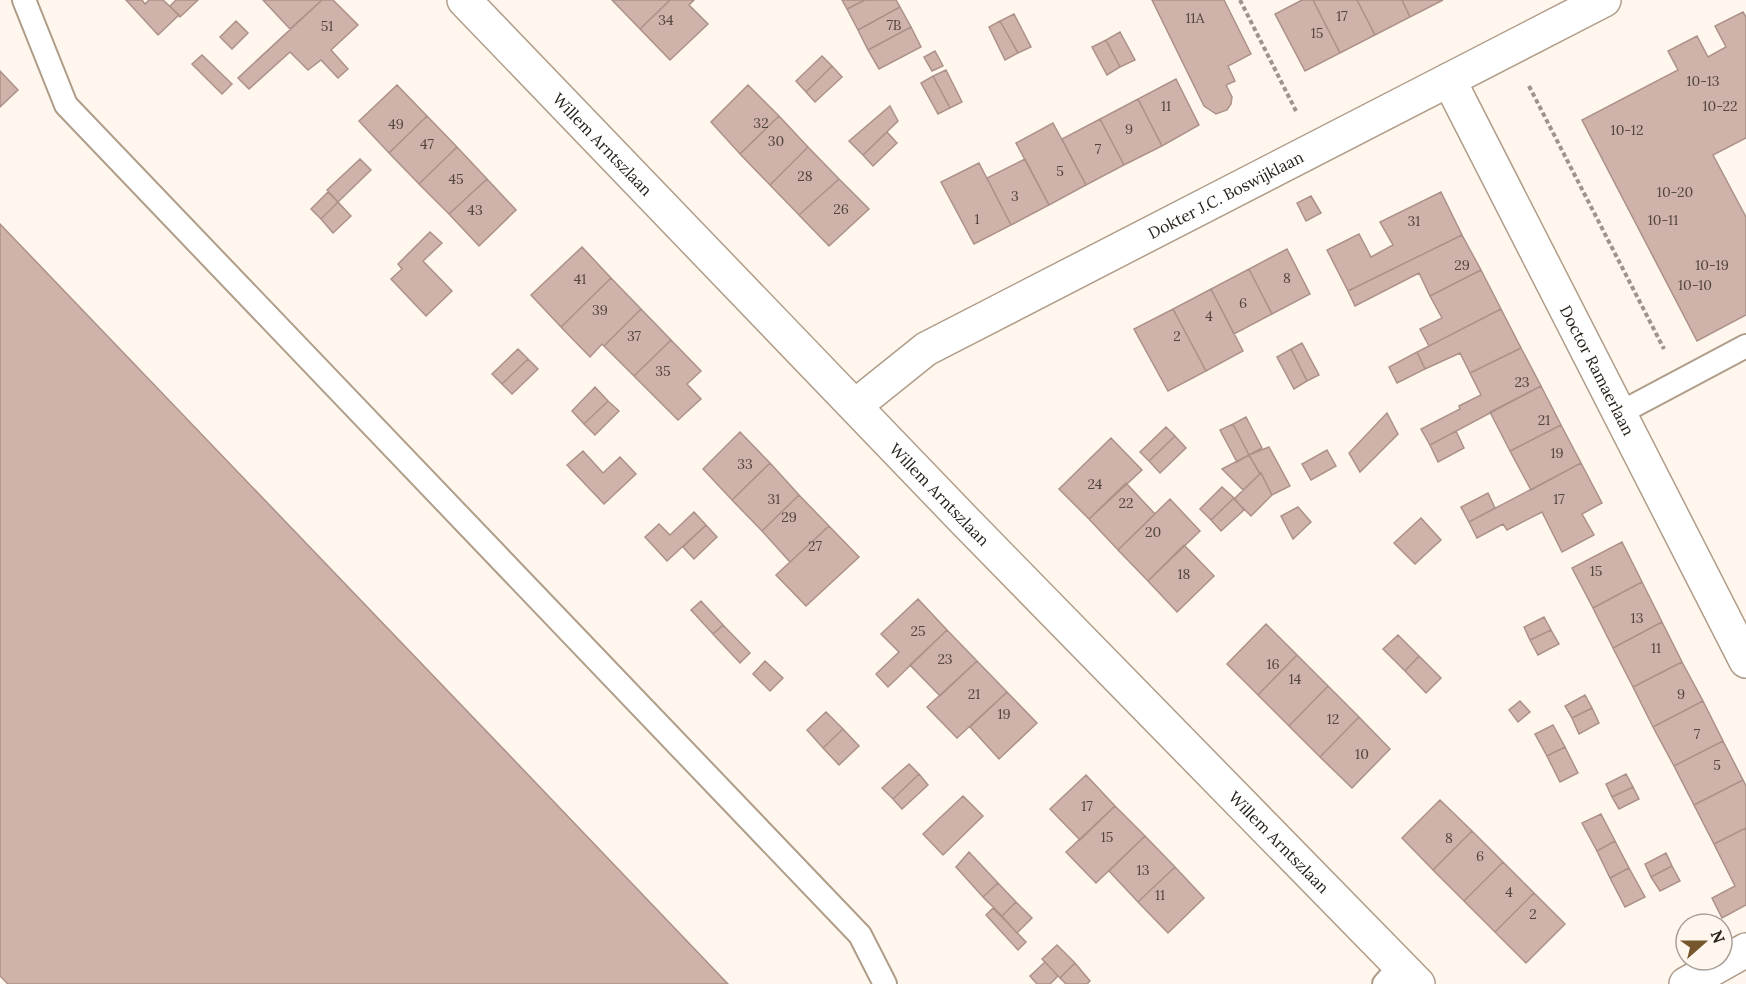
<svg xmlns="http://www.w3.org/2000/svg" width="1746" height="984" viewBox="0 0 1746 984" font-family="Lora,serif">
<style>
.building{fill:#cfb2aa;stroke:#ac9188;stroke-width:1.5}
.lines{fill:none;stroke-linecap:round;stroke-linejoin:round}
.lane-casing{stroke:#b09d89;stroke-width:26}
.street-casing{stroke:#b09d89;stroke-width:36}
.path{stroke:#9d958d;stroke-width:4;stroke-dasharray:4.5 3;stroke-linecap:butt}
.lane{stroke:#fff;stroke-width:22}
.street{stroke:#fff;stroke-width:33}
.labels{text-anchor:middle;stroke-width:5;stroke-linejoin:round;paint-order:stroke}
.number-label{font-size:14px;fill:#52453d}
.street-label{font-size:16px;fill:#282119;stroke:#fff7ee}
</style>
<rect width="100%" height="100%" fill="#fff7ee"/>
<path class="building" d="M126 0H142L145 4 149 0H163L179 15 158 35Z
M176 0H198L180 17 170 6Z
M263 0H322L290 29Z
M322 0H333L358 25 331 50 348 69 338 78 321 60 308 70 290 52 249 89 238 78Z
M612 0H670L640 29Z
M670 0H694L689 5 708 24 670 60 640 29Z
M842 0H865L847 9Z
M865 0H896L900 7 858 30 847 9Z
M1152 0H1224L1251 54 1228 66 1235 81 1226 85 1232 97 1231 104 1227 110 1216 114 1204 106Z
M1302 0H1313L1340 53 1305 71 1275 14Z
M1313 0H1357L1375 35 1340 53Z
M1357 0H1402L1410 17 1375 35Z
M1402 0H1443L1410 17Z
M900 7 911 27 868 50 858 30Z
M1743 12 1746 17V138L1713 155 1746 217V315L1697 341 1582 120 1678 70 1668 51 1697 36 1708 57 1726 47 1715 26Z
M1014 14 1031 47 1018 53 1000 21Z
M236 21 248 33 232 49 220 37Z
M1000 21 1018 53 1005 60 989 27Z
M911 27 921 47 879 69 868 50Z
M1120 32 1135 60 1120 67 1106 40Z
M1106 40 1120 67 1107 75 1092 47Z
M935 51 943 66 932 71 924 57Z
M202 55 232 84 222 94 192 64Z
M822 56 832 66 806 92 796 81Z
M832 66 842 77 815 102 806 92Z
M946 70 962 102 950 108 933 76Z
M0 71 18 90 0 107Z
M933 76 950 108 938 114 921 83Z
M1176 79 1199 125 1162 146 1138 99Z
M397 85 427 116 389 153 359 121Z
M748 85 779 116 740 154 711 122Z
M1138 99 1162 146 1124 165 1100 119Z
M890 106 898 121 863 155 849 141Z
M427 116 457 147 419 184 389 153Z
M779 116 808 147 770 185 740 154Z
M1100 119 1124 165 1086 185 1062 139Z
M1053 123 1086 185 1049 205 1016 143Z
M887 132 897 143 873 166 863 155Z
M457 147 487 179 449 214 419 184Z
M808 147 839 179 799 215 770 185Z
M360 159 371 170 338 202 327 190Z
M1025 159 1049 205 1011 225 987 178Z
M979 163 1011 225 974 244 941 182Z
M487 179 516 210 479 246 449 214Z
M839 179 869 209 829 246 799 215Z
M328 192 338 202 321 219 311 209Z
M1441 192 1462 235 1348 291 1327 250 1359 234 1371 257 1393 245 1380 222Z
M1311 196 1321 213 1306 221 1297 203Z
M338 202 351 216 333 233 321 219Z
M0 224 513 759 728 984H8L0 976Z
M430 232 442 243 423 261 452 291 426 316 391 279 402 269 398 264Z
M1462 235 1481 270 1430 296 1419 273 1355 306 1348 291Z
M582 247 611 278 561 327 531 295Z
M1287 249 1310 294 1272 314 1249 269Z
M1249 269 1272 314 1234 334 1211 289Z
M1481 270 1501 309 1429 346 1420 329 1442 318 1430 296Z
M611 278 641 309 604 346 602 344 590 357 561 327Z
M1211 289 1243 351 1206 371 1173 309Z
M641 309 671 340 634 376 604 346Z
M1173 309 1206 371 1168 391 1134 329Z
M1501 309 1521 348 1470 373 1460 353 1425 369 1417 352Z
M671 340 701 371 687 384 701 399 678 420 634 376Z
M1302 343 1319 375 1307 381 1291 349Z
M1521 348 1541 386 1430 445 1421 429 1460 409 1459 406 1481 395 1470 373Z
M518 349 528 359 502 384 492 374Z
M1291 349 1307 381 1294 389 1277 357Z
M1417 352 1425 369 1397 383 1389 367Z
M528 359 538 369 512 394 502 384Z
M1541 386 1561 425 1510 451 1490 412Z
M595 387 608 401 584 424 572 411Z
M608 401 619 411 595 435 584 424Z
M1387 413 1398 434 1360 472 1349 453Z
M1246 417 1262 448 1249 455 1233 424Z
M1233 424 1249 455 1237 462 1220 430Z
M1561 425 1581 463 1531 490 1510 451Z
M1166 427 1175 436 1149 461 1140 452Z
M1456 431 1464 448 1438 462 1430 445Z
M740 432 770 463 732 500 703 469Z
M1175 436 1186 448 1160 473 1149 461Z
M1111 438 1142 470 1089 519 1059 489Z
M1269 447 1290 486 1272 495 1261 473 1260 474 1249 455Z
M1327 450 1336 466 1311 480 1302 464Z
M583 451 603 473 620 457 636 474 604 504 567 465Z
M1249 455 1260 474 1243 490 1222 469Z
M770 463 799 495 762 531 732 500Z
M1581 463 1602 503 1582 514 1594 535 1562 552 1542 512 1507 530 1503 524 1477 538 1469 522Z
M1261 473 1272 495 1251 516 1234 499Z
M1126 483 1155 514 1118 550 1089 519Z
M1222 487 1234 498 1211 520 1200 509Z
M1488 493 1495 508 1469 522 1461 507Z
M799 495 829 526 776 575 790 562 762 531Z
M1234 498 1244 510 1221 531 1211 520Z
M1170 499 1200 531 1148 581 1118 550Z
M1298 507 1311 522 1293 539 1281 516Z
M694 512 706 525 667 561 645 537 659 524 670 535Z
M1421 518 1441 540 1415 564 1394 543Z
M706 525 717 537 694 559 683 547Z
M829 526 859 557 806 606 776 575Z
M1622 542 1642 582 1593 608 1572 568Z
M1184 545 1214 576 1177 612 1148 581Z
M1642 582 1662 622 1613 648 1593 608Z
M918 599 947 630 888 687 876 674 899 652 881 634Z
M701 601 723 625 713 634 691 610Z
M1544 617 1551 630 1530 640 1524 627Z
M1662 622 1682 662 1633 687 1613 648Z
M1266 624 1297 655 1258 695 1227 664Z
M723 625 750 653 740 663 713 634Z
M947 630 977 661 940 696 910 665Z
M1551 630 1559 644 1538 655 1530 640Z
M1398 635 1419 656 1405 671 1383 649Z
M1297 655 1328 686 1289 726 1258 695Z
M1419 656 1441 678 1426 693 1405 671Z
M765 661 783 678 770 691 753 674Z
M977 661 1007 692 957 738 927 707Z
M1682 662 1703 701 1653 727 1633 687Z
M1328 686 1359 717 1320 757 1289 726Z
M1007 692 1037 723 999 759 970 727Z
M1585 695 1592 708 1572 718 1565 706Z
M1520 701 1530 712 1518 722 1509 710Z
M1703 701 1723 741 1674 766 1653 727Z
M1592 708 1599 723 1579 734 1572 718Z
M826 712 843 729 823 748 807 730Z
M1359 717 1390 749 1352 788 1320 757Z
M1553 725 1565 747 1547 756 1535 734Z
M843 729 859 746 839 765 823 748Z
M1723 741 1743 780 1694 805 1674 766Z
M1565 747 1578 773 1560 782 1547 756Z
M909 764 919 774 893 799 882 788Z
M919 774 928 785 902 809 893 799Z
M1626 774 1633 787 1612 797 1606 784Z
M1086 775 1115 806 1080 840 1050 809Z
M1743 780 1746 786V828L1714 844 1694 805Z
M1633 787 1639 799 1619 809 1612 797Z
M963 796 983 816 943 855 923 834Z
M1440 800 1472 831 1433 870 1402 838Z
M1115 806 1145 836 1096 883 1066 852Z
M1601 814 1615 841 1597 851 1582 823Z
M1746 828V905L1722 918 1712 898 1735 886 1714 844Z
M1472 831 1503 862 1464 901 1433 870Z
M1145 836 1175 867 1138 902 1109 871Z
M1615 841 1629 868 1610 878 1597 851Z
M969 852 998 883 983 897 956 867Z
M1666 853 1672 866 1651 877 1645 864Z
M1503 862 1534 893 1495 932 1464 901Z
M1672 866 1680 881 1660 891 1651 877Z
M1175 867 1204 898 1168 933 1138 902Z
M1629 868 1645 897 1625 907 1610 878Z
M998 883 1016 902 1002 916 983 897Z
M1534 893 1565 924 1526 963 1495 932Z
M1016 902 1032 918 1017 933 1002 916Z
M993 908 1026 942 1018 950 986 915Z
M1057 945 1075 963 1060 978 1042 959Z
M1045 962 1058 976 1050 984H1037L1030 976Z
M1075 963 1090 981 1087 984H1066L1060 978Z"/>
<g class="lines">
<g class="lane-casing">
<path id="lane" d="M24 0 66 105 860 935 885 984
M1620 413 1746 346
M1384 984 1400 966"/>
</g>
<g class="street-casing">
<g id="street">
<path id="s1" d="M464 0 964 520 1418 984"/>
<path id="s2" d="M1449 80 1746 661"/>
<path id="s3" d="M855 406 926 349 1604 0"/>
<path d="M1686 984 1746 950"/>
</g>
</g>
<path class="path" d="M1240 0 1296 111
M1529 86 1664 349"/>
<use href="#lane" class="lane"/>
<use href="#street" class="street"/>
</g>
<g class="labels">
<g class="number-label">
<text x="1342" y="21">17</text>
<text x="1195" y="23">11A</text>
<text x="666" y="25">34</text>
<text x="894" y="30">7B</text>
<text x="327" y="31">51</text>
<text x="1317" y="38">15</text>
<text x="1703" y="86">10-13</text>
<text x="1166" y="111">11</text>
<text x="1720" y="111">10-22</text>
<text x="761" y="128">32</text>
<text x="396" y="129">49</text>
<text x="1129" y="134">9</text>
<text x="1627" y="135">10-12</text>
<text x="776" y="146">30</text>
<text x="427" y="149">47</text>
<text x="1098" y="154">7</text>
<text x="1060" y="176">5</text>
<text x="805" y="181">28</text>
<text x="456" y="184">45</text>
<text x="1675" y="197">10-20</text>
<text x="1015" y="201">3</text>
<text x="841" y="214">26</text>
<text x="475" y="215">43</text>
<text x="977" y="224">1</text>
<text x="1663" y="225">10-11</text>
<text x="1414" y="226">31</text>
<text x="1462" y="270">29</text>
<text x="1712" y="270">10-19</text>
<text x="1287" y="283">8</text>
<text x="580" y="284">41</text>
<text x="1695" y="290">10-10</text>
<text x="1243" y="308">6</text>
<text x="600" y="315">39</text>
<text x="1209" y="321">4</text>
<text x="634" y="341">37</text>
<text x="1177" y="341">2</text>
<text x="663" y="376">35</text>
<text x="1522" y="387">23</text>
<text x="1544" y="425">21</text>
<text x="1557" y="458">19</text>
<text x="745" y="469">33</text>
<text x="1095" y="489">24</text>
<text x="774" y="504">31</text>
<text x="1559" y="504">17</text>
<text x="1126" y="508">22</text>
<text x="789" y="522">29</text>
<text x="1153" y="537">20</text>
<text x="815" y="551">27</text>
<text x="1596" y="576">15</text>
<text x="1184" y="579">18</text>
<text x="1637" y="623">13</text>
<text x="918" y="636">25</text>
<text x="1656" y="653">11</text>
<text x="945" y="664">23</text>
<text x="1273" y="669">16</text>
<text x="1295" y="684">14</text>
<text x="974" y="699">21</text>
<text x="1681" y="699">9</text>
<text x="1004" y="719">19</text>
<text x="1333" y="724">12</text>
<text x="1697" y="739">7</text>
<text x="1362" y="759">10</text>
<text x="1717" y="770">5</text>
<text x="1087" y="811">17</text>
<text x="1107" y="842">15</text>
<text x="1449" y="843">8</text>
<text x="1480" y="861">6</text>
<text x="1143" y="875">13</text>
<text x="1509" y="897">4</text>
<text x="1160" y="900">11</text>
<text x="1533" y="919">2</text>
</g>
<g class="street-label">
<text dy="6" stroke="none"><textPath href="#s1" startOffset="200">Willem Arntszlaan</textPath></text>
<text dy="6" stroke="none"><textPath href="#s3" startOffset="428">Dokter J.C. Boswijklaan</textPath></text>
<text dy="6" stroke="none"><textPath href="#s2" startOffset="326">Doctor Ramaerlaan</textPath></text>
<text dy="6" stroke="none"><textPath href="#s1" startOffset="686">Willem Arntszlaan</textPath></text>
<text dy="6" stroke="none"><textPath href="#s1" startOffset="1172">Willem Arntszlaan</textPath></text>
</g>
</g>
<g transform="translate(1704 942) rotate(69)"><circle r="28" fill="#fff7ee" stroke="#a9a199" stroke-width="1.5"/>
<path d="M0-4.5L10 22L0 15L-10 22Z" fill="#76562c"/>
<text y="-9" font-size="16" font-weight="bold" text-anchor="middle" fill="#282119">N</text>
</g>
</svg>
